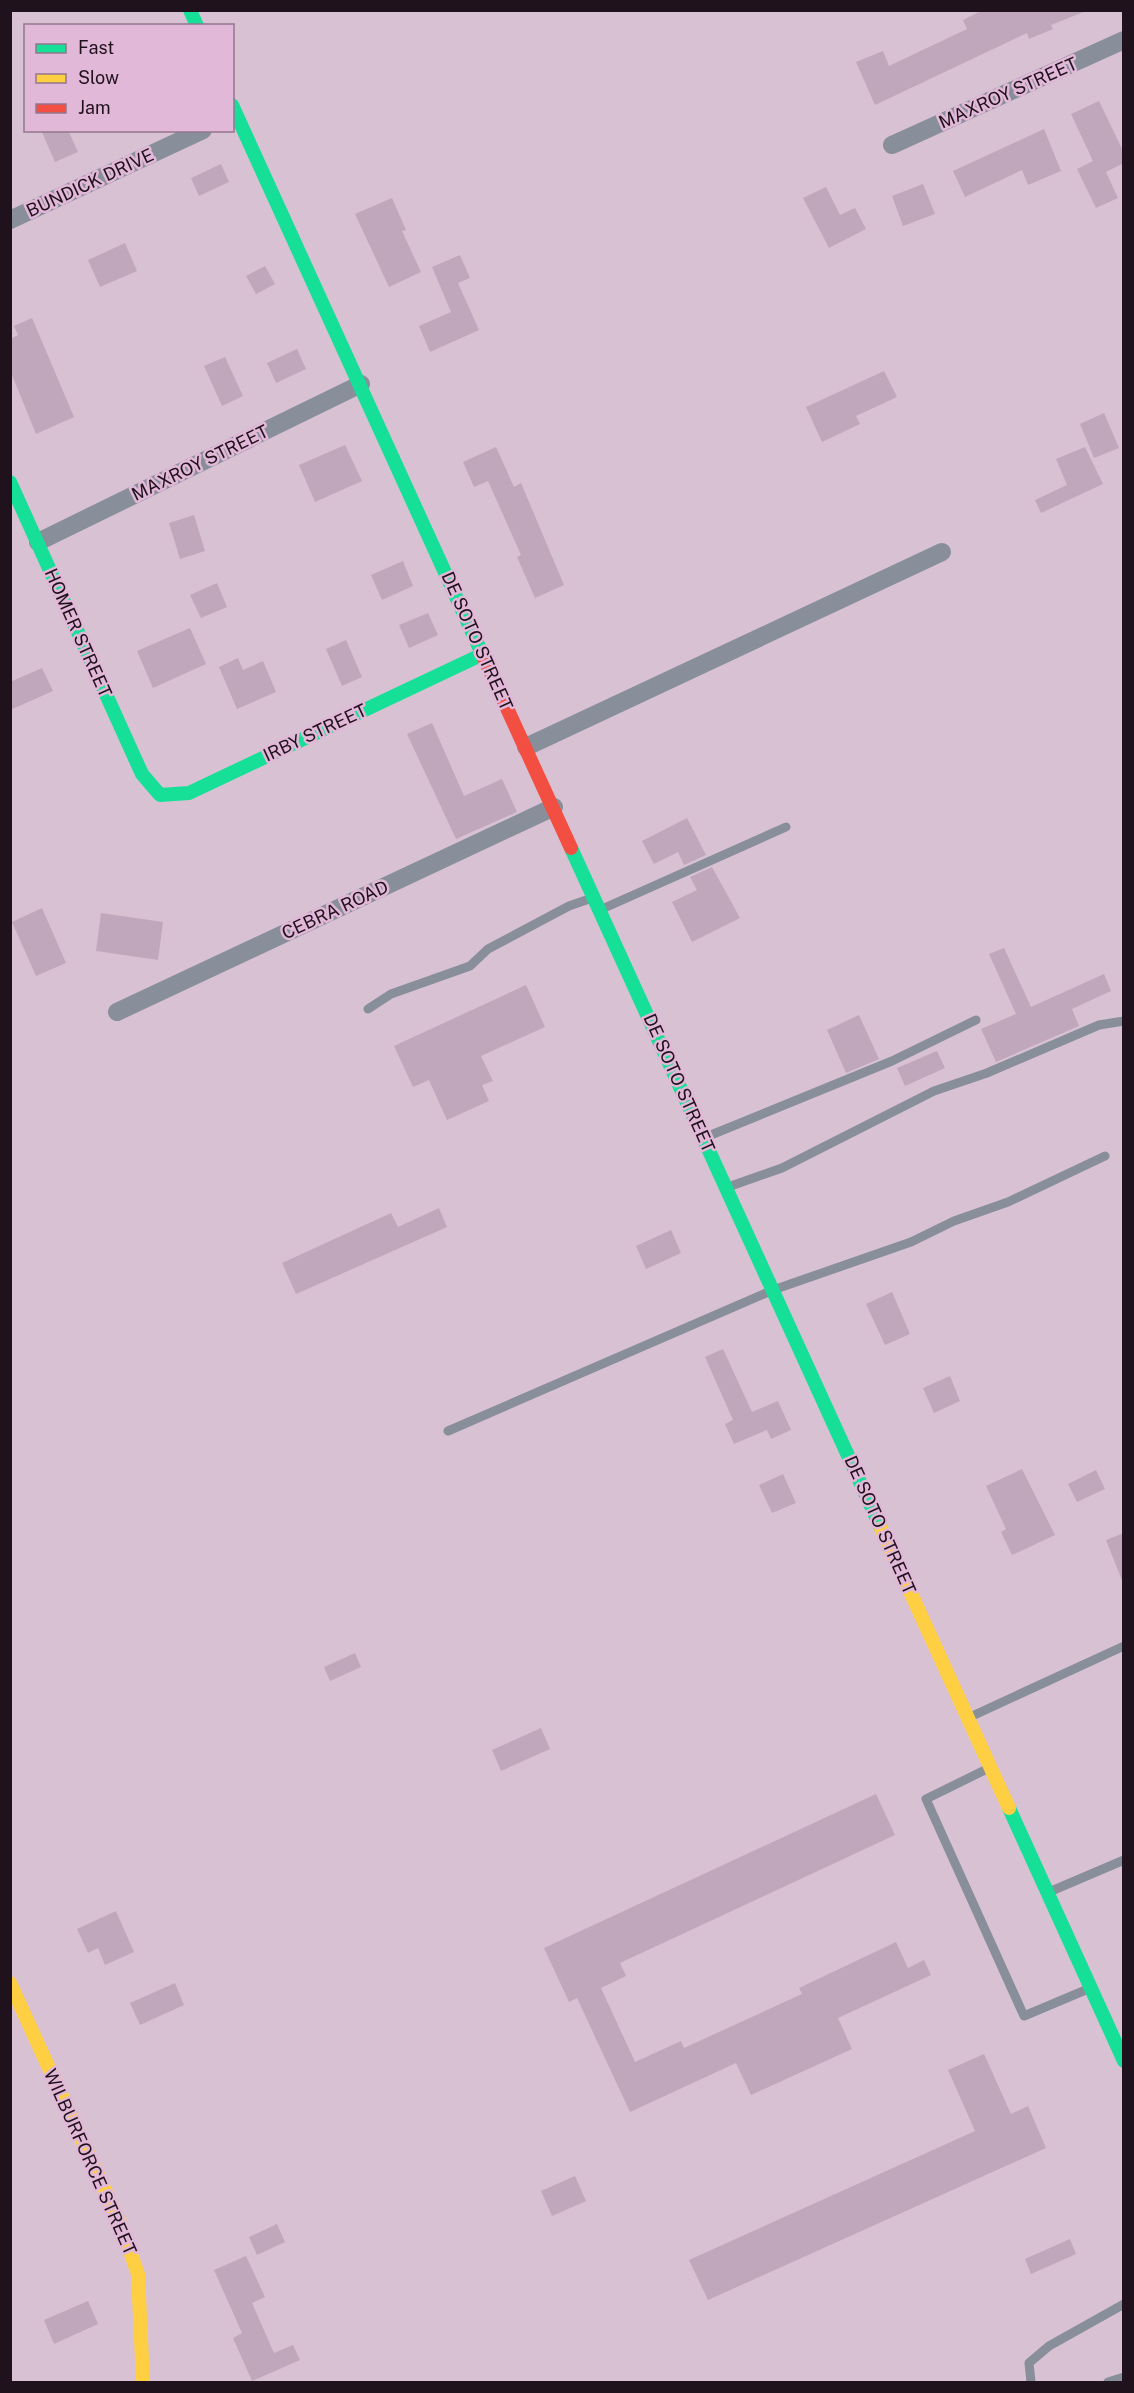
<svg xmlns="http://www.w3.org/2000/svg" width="1134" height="2393" viewBox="0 0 1134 2393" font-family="'Public Sans',sans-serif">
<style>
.building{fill:#c1a7bb}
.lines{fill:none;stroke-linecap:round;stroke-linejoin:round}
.lane{stroke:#888f9b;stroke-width:9}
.street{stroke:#888f9b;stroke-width:18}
.fast{stroke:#16e098;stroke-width:14}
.slow{stroke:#ffcf43;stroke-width:14}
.jam{stroke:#f24e42;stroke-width:14}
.labels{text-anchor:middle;stroke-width:5;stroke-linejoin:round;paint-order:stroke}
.street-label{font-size:18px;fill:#20121d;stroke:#e1b8d7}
</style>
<rect width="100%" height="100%" fill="#d8c1d2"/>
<path class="building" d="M983 10 1086 11 1051 25 1053 29 1029 39 1027 33 875 105 856 62 883 51 889 66 967 29 963 20Z
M1099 101 1124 153V163L1106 172 1118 198 1096 208 1077 169 1093 161 1071 114Z
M1044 129 1061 171 1028 185 1022 170 965 197 953 171Z
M41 130H68L78 152 55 162Z
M221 164 229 182 199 196 191 178Z
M923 184 935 214 903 226 892 196Z
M826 187 840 215 855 208 866 229 829 248 803 198Z
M392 198 406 230 402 231 421 272 389 287 355 214Z
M125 243 137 271 100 287 88 260Z
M460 255 470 278 458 283 479 330 430 352 419 326 451 312 432 267Z
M265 266 275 284 256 294 246 276Z
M32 318 74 417 36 434 10 370V339L18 335 14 326Z
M297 349 306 369 276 383 267 363Z
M225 357 243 396 222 406 204 366Z
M884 371 897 397 856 416 860 424 822 442 806 407Z
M1104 413 1119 448 1094 458 1080 424Z
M345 445 362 481 315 502 299 465Z
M496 447 514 487 521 483 564 585 535 598 517 557 521 555 488 481 474 487 463 462Z
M1085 447 1103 484 1041 513 1035 500 1067 485 1056 459Z
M194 515 205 551 180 559 169 523Z
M403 561 413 586 382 600 371 575Z
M217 583 227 607 201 618 190 595Z
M428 613 438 635 409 648 399 625Z
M190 628 206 664 153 688 137 651Z
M346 640 362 677 342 686 326 649Z
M238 658 243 670 263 661 276 692 237 709 219 667Z
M42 668 53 691 10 710V682Z
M432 723 464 796 502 779 517 812 456 839 407 734Z
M687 818 706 855 684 865 678 852 654 864 642 841Z
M712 867 740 918 692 942 672 902 697 890 690 877Z
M42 908 66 963 36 976 12 922Z
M101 913 163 922 158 960 96 951Z
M1004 948 1031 1007 1104 974 1111 991 1072 1009 1079 1026 996 1062 981 1029 1016 1014 989 954Z
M526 985 545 1027 481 1056 493 1081 482 1085 489 1101 447 1120 429 1080 413 1087 394 1046Z
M859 1015 879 1059 846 1073 827 1030Z
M937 1051 945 1068 905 1086 897 1068Z
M439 1208 447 1227 296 1294 282 1263 391 1213 398 1227Z
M671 1230 681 1253 646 1269 636 1246Z
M892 1292 910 1334 885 1345 866 1304Z
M723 1349 752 1412 778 1401 791 1430 771 1439 767 1430 734 1444 725 1424 733 1420 705 1357Z
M950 1376 960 1401 934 1413 923 1388Z
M1022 1469 1055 1535 1012 1555 1001 1532 1006 1529 986 1486Z
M1096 1470 1105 1489 1077 1502 1068 1484Z
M783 1474 796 1503 772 1513 759 1485Z
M1124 1533V1583H1123L1106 1540Z
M355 1653 361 1667 330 1681 324 1667Z
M541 1728 550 1749 501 1771 492 1750Z
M876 1794 895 1835 620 1963 626 1976 601 1988 635 2062 681 2041 684 2048 802 1994 799 1988 896 1942 908 1968 924 1960 931 1975 838 2018 852 2049 751 2095 736 2063 630 2112 577 1998 569 2002 544 1948Z
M116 1911 134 1952 105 1965 98 1948 88 1953 77 1929Z
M175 1983 184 2005 140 2025 130 2003Z
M984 2054 1011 2114 1028 2106 1046 2148 708 2300 689 2260 975 2131 948 2070Z
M575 2176 586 2201 552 2216 541 2191Z
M277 2224 285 2242 257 2255 249 2237Z
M1070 2239 1076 2254 1031 2274 1025 2259Z
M246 2256 265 2297 252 2303 274 2353 293 2345 300 2360 252 2381 233 2338 242 2333 214 2270Z
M88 2301 98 2324 54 2344 44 2320Z"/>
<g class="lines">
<path class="lane" d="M602 909 786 827
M368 1009 391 994 470 966 488 949 569 906 592 898
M706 1137 892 1061 976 1020
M728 1187 782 1168 934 1091 987 1073 1099 1025 1124 1021
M448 1431 773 1290 911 1242 954 1221 1008 1202 1105 1156
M970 1717 1124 1646
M987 1769 926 1799 1024 2016 1088 1989
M1049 1892 1124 1860
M1031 2382 1029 2363 1049 2346 1124 2304
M1108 2382 1124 2377"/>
<path class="street" d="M892 145 1124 40
M10 220 203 130
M38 542 361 384
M526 747 942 552
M117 1012 554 807"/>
<path class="fast" d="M190 10 197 26
M232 105 484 658
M10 482 142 774 160 795 189 793 483 654
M571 848 881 1528
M1009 1808 1124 2061"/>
<path class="slow" d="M881 1528 1009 1808
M10 1983 120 2223 138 2274 143 2382"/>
<path class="jam" d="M484 658 571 848"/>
</g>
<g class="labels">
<g class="street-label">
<text transform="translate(1008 93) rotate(-24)" y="6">MAXROY STREET</text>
<text transform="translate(90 183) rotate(-25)" y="6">BUNDICK DRIVE</text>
<text transform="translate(200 463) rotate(-26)" y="6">MAXROY STREET</text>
<text transform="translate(78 633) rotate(66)" y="6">HOMER STREET</text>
<text transform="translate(477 641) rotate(66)" y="6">DE SOTO STREET</text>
<text transform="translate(315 733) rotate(-25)" y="6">IRBY STREET</text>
<text transform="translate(335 910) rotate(-25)" y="6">CEBRA ROAD</text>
<text transform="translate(679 1083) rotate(66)" y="6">DE SOTO STREET</text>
<text transform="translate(880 1525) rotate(66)" y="6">DE SOTO STREET</text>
<text transform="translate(90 2162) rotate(66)" y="6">WILBURFORCE STREET</text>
</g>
</g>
<rect width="1134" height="2393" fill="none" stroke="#20121d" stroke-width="24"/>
<rect x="24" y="24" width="210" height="108" fill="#e1b8d7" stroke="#94768d" stroke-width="1.5"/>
<rect x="36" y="44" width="30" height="9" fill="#16e098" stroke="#94768d" stroke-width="1.5"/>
<text x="78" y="54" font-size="18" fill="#20121d">Fast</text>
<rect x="36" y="74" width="30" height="9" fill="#ffcf43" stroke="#94768d" stroke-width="1.5"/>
<text x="78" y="84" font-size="18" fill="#20121d">Slow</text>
<rect x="36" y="104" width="30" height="9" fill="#f24e42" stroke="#94768d" stroke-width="1.5"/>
<text x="78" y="114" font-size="18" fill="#20121d">Jam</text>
</svg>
